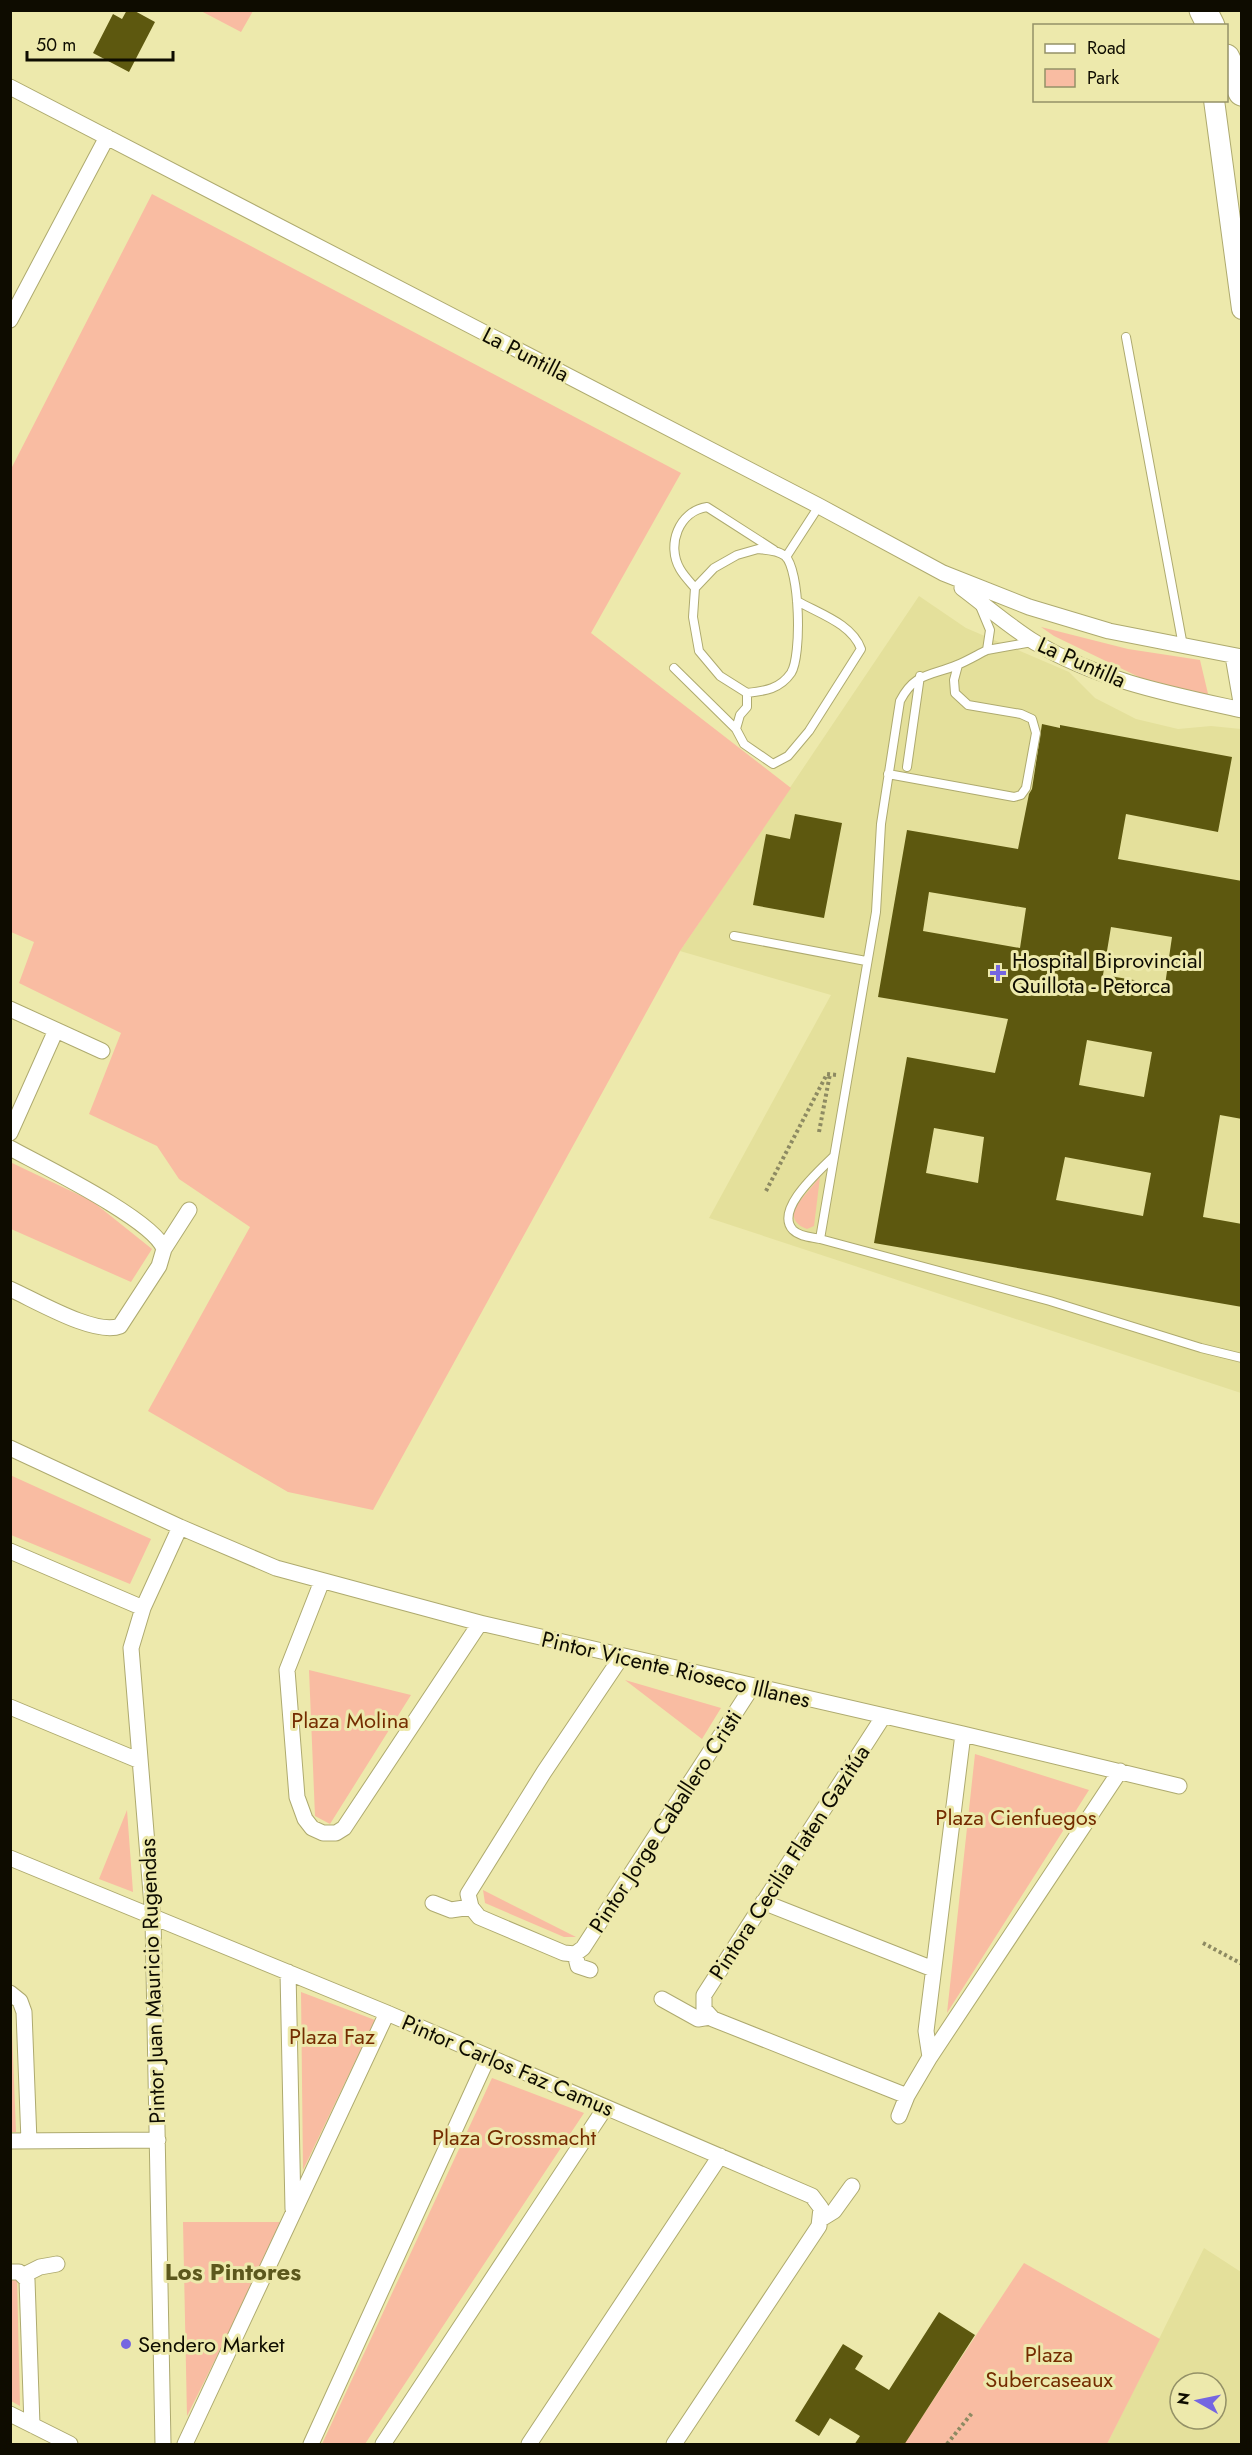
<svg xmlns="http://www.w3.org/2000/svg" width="1252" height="2455" viewBox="0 0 1252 2455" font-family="Jost,sans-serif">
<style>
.built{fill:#e4e09b;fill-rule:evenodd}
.green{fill:#f9bca2}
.building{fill:#5d580f;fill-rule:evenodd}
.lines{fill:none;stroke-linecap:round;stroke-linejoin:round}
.service-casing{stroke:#aeaa6f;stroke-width:10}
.minor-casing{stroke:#aeaa6f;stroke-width:17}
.tertiary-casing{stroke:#aeaa6f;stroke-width:22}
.motorway-casing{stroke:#aeaa6f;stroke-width:29}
.path{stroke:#8d8a62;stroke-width:4;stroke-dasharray:3 3;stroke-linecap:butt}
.service{stroke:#fff;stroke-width:8}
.minor{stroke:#fff;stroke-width:15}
.tertiary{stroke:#fff;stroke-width:20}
.motorway{stroke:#fff;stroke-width:27}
.poi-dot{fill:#7566e1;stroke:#ede9ac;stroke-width:2}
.labels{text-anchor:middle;stroke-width:6;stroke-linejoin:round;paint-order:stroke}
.street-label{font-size:22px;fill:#0e0c00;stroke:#ede9ac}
.poi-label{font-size:22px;fill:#0e0c00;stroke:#ede9ac;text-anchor:start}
.park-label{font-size:22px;fill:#742c00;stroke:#ede9ac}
.neighbourhood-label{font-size:24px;font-weight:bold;fill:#5c581d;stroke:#ede9ac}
</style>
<rect width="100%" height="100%" fill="#ede9ac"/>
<path class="built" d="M919 596 966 628 1069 672 1095 698 1136 719 1178 729 1211 726 1241 729V1393L709 1218 831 995 680 951Z
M1204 2248 1241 2272V2444H1107ZM1180 2383H1216V2419H1180Z"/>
<path class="green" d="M201 11H253L241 32Z
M152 194 681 473 591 633 791 788 680 951 373 1510 288 1492 148 1411 250 1227 179 1179 157 1146 89 1114 121 1033 19 983 34 942 11 932V469Z
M1041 627 1128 649 1200 660 1209 698 1143 679 1054 636Z
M12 1163 92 1201 152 1249 131 1282 11 1229Z
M820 1177 814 1226 807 1229C797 1225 793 1221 793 1209Z
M10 1475 151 1539 130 1584 11 1535Z
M309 1670 411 1695 330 1824 315 1816Z
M625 1680 721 1708 702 1739Z
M975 1754 1089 1790 947 2013Z
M127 1810 133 1892 99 1879Z
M483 1890 576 1937H564L485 1903Z
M301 1992 375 2020 303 2170Z
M11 2005 16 2132H10Z
M492 2078 584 2113 365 2444H322Z
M183 2222H284L187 2416Z
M1024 2263 1160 2339 1107 2444H904Z
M10 2278H17L20 2406 11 2401Z"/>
<path class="building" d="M127 10H133L155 22 129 72 93 53 113 14 122 19Z
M1042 724 1060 728V725L1232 757 1218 832 1126 814 1118 859 1242 881V1119L1220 1115 1203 1217 1242 1224V1307L874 1243 907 1057 995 1073 1008 1019 878 997 907 830 1018 849 1029 794 1032 789ZM929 892 1026 908 1020 948 923 931ZM1111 927 1172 937 1165 985 1103 975ZM1087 1040 1152 1052 1144 1097 1079 1085ZM934 1128 984 1137 978 1183 926 1173ZM1065 1157 1151 1173 1143 1216 1056 1200Z
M795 814 842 823 824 918 753 905 766 834 790 839Z
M939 2312 975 2335 904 2445H854L860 2436 830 2418 819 2436 795 2421 843 2344 863 2356 855 2369 889 2390Z"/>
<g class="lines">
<g class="service-casing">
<path id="service" d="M1126 337 1183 646
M758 549C767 550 778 550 785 556 800 569 802 656 791 673 780 689 765 691 747 693L720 676 699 651 693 617 695 588 714 568 737 555Z
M786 557 819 506
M695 588C690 582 684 576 680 569 666 545 679 511 707 507L774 550
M980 606 990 630 987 650C977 655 967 661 957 665 931 676 915 672 900 701L881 824 876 912 820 1239 1050 1301 1201 1348 1242 1358
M987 650 1032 642
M674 668 736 729
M747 693V707L740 715 736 729 744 744 773 764 788 756 809 731 861 649C852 624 820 614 797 601
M907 767 920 676
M888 774 1014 797 1021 795 1026 788 1036 733 1032 719 1021 714 968 705 955 693 954 680 958 665
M734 936 866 961
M820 1239C812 1237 800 1237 793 1230 774 1210 819 1171 833 1157"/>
</g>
<g class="minor-casing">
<path id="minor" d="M10 87 819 506 943 573 1029 607 1109 631 1242 657
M10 320 107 137
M962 588C986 606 1010 627 1036 643 1101 681 1169 694 1242 710
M1233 656 1242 708
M10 1009 102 1051
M10 1133 56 1030
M10 1148C41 1165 154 1220 164 1249
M10 1289C35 1300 95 1336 120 1326L159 1266 164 1249 189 1210
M10 1448 180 1527 276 1568 480 1623 963 1734 1179 1786
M10 1551 143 1608
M322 1581 287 1670 297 1797 305 1819 312 1828 323 1833H336L344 1828 480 1623
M10 1707 140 1761
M883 1717 704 1995V2009L713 2019 907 2096
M10 1858 387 2013 812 2196 821 2208 819 2226 674 2444
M763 1902 933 1969
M433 1903 451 1910 471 1907
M575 1954 564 1953 479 1917 471 1907 468 1894 544 1772 622 1656
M575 1954 583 1948 752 1687
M575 1954 578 1966 590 1970
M288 1972 293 2209
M10 1993 20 2001 24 2012 29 2141
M662 1999 698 2019 710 2017
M930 2057 926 2031 963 1734
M899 2116 907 2096 930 2057 1120 1771
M10 2141 158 2140
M821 2219 834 2211 852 2186
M10 2272H19L27 2280 32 2425
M24 2275 40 2267 57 2264
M10 2414 70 2444
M163 2444 153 1918 131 1648 143 1608 180 1527
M185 2444 387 2013
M311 2444 488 2057
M383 2444 605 2108
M529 2444 720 2156"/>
</g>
<g class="tertiary-casing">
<path id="tertiary" d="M1214 100 1242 309"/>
</g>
<g class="motorway-casing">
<path id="motorway" d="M1203 10 1211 26
M1226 58 1242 92"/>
</g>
<path class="path" d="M819 1132 830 1074
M766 1191 827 1074 837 1075
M1203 1943 1242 1964
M947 2444 972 2413"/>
<use href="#service" class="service"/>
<use href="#minor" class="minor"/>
<use href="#tertiary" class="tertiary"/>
<use href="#motorway" class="motorway"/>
</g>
<g class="poi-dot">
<path d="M995 964h6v6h6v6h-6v6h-6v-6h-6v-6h6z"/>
<circle cx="126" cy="2344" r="6"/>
</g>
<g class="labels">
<g class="street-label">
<text transform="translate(526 354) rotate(27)" y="8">La Puntilla</text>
<text transform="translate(1082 662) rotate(24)" y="8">La Puntilla</text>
<text transform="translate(676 1669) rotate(13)" y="8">Pintor Vicente Rioseco Illanes</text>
<text transform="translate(665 1821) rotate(-57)" y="8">Pintor Jorge Caballero Cristi</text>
<text transform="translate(789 1862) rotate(-57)" y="8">Pintora Cecilia Flaten Gazitúa</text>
<text transform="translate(152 1981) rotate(-92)" y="8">Pintor Juan Mauricio Rugendas</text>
<text transform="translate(508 2065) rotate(23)" y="8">Pintor Carlos Faz Camus</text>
</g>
<g class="poi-label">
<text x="1012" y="968">Hospital Biprovincial<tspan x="1012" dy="25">Quillota - Petorca</tspan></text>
<text x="138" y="2352">Sendero Market</text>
</g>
<g class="park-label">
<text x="350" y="1728">Plaza Molina</text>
<text x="1016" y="1825">Plaza Cienfuegos</text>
<text x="332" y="2044">Plaza Faz</text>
<text x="514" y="2145">Plaza Grossmacht</text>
<text x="1049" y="2362">Plaza<tspan x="1049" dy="25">Subercaseaux</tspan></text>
</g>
<g class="neighbourhood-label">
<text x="233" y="2280">Los Pintores</text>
</g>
</g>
<rect width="1252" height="2455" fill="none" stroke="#0e0c00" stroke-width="24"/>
<rect x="1033" y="24" width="195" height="78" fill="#ede9ac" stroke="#949167" stroke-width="1.5"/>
<rect x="1045" y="44" width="30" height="9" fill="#ffffff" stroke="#949167" stroke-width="1.5"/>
<text x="1087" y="54" font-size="18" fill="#0e0c00">Road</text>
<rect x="1045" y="69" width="30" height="18" fill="#f9bca2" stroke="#949167" stroke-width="1.5"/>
<text x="1087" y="84" font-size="18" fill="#0e0c00">Park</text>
<g transform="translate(1198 2401) rotate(279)"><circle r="28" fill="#ede9ac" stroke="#949167" stroke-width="1.5"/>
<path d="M0-4.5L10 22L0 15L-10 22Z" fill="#7566e1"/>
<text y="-9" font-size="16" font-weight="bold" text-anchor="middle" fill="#0e0c00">N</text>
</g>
<path d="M27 51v9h146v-9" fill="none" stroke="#0e0c00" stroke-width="3"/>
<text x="36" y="51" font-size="18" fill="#0e0c00" stroke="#ede9ac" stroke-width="4.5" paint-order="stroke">50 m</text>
</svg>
